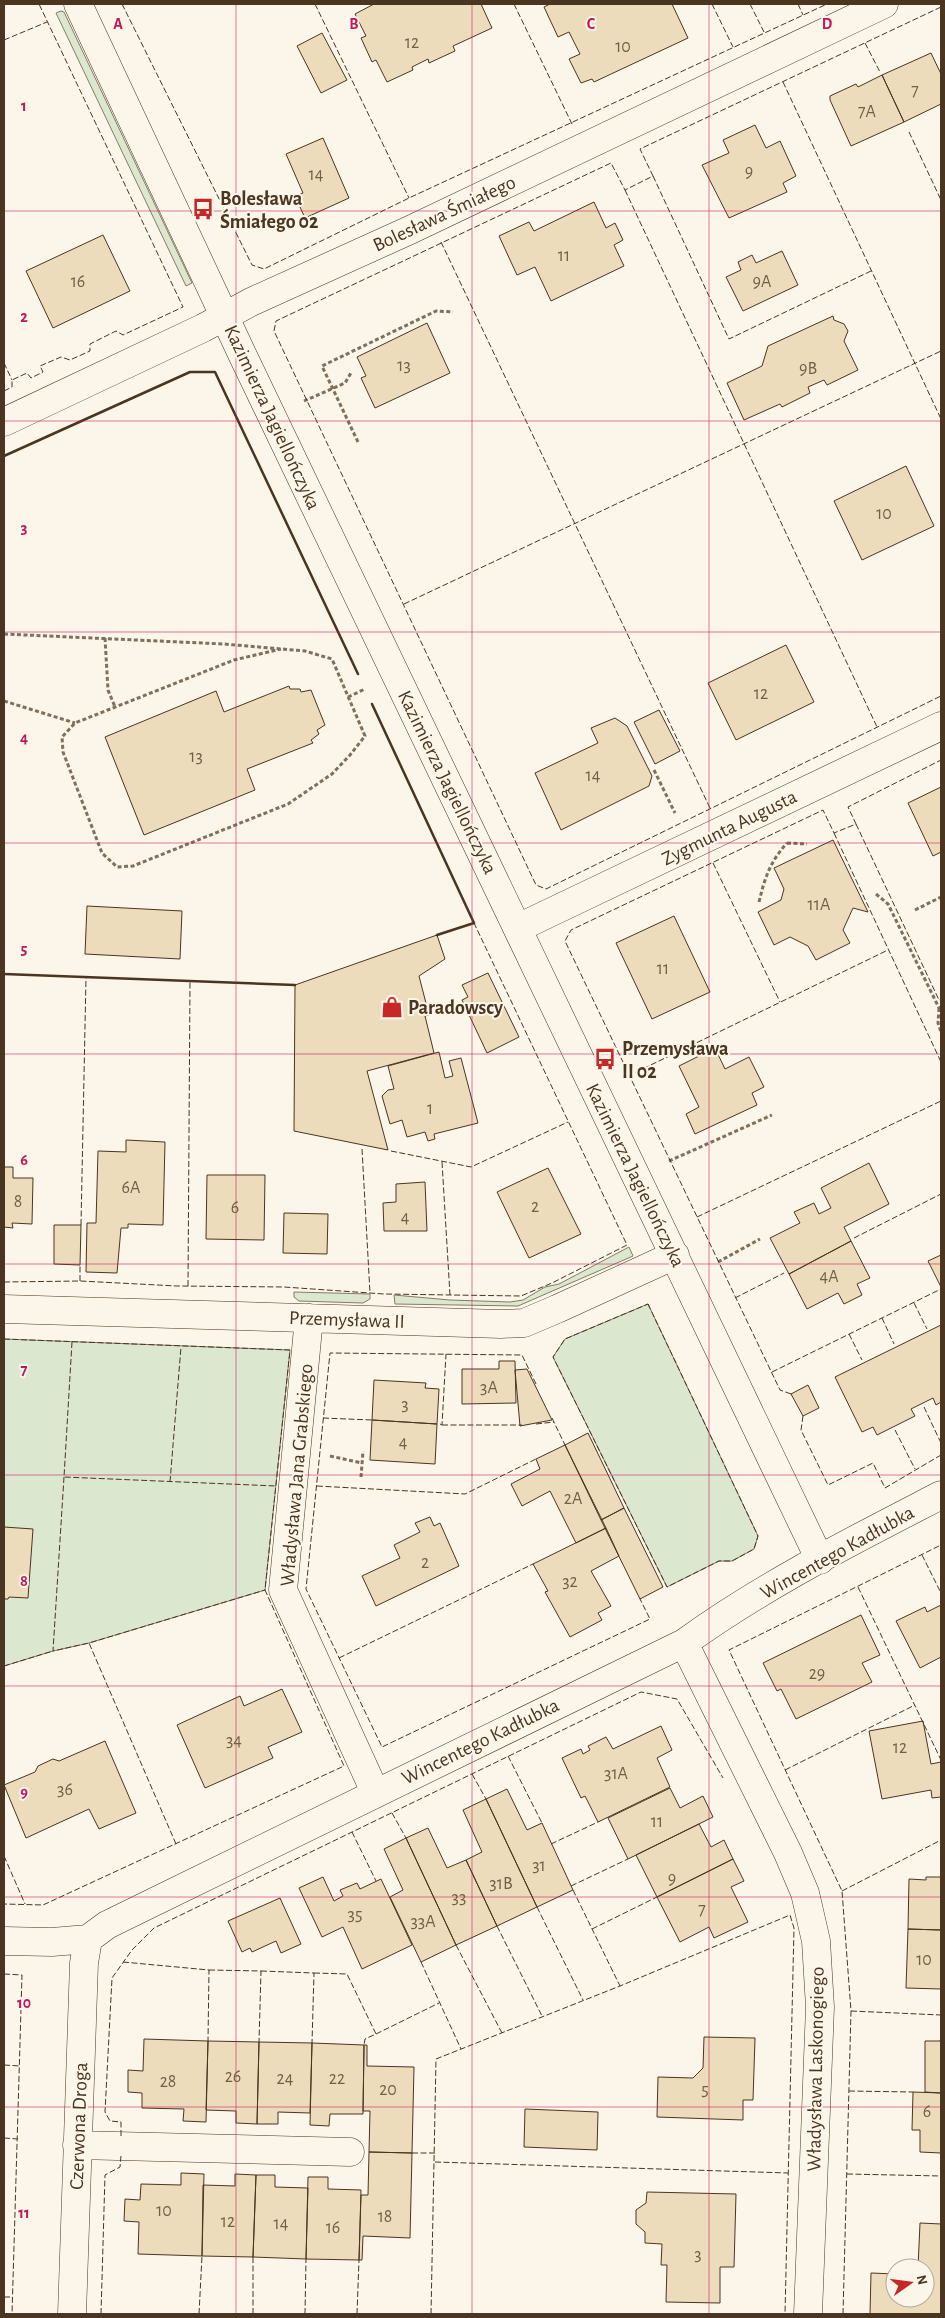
<svg xmlns="http://www.w3.org/2000/svg" width="945" height="2318" viewBox="0 0 945 2318" font-family="'Alegreya Sans',sans-serif">
<style>
.green{fill:#dce7d0;stroke:#887966}
.building{fill:#ecdcbc;stroke:#4a3520}
.lines{fill:none;stroke-linecap:round;stroke-linejoin:round}
.minor-casing{stroke:#4a3520;stroke-width:29}
.path{stroke:#7f6f5c;stroke-width:3;stroke-dasharray:4 2.5;stroke-linecap:butt}
.minor{stroke:#fbf6e9;stroke-width:28}
.fence{stroke:#4a3520;stroke-width:1;stroke-dasharray:6 2.5;stroke-linecap:butt}
.wall{stroke:#4a3520;stroke-width:2.5}
.grid{fill:none;stroke:#c2185b;stroke-width:1;stroke-opacity:0.55}
.labels{text-anchor:middle;stroke-width:4;stroke-linejoin:round;paint-order:stroke}
.number-label{font-size:18px;fill:#725f47}
.poi-label{font-size:20px;font-weight:bold;fill:#4a3520;stroke:#fbf6e9;text-anchor:start}
.street-label{font-size:20px;fill:#4a3520;stroke:#fbf6e9}
.grid-label{font-size:16px;text-anchor:middle;font-weight:bold;fill:#c2185b;stroke:#fbf6e9;stroke-width:4;stroke-linejoin:round;paint-order:stroke}
</style>
<rect width="100%" height="100%" fill="#fbf6e9"/>
<path class="green" d="M61 11 64 12 192 283 186 286 56 13Z
M629 1247 633 1256 518 1306 395 1304 394 1295 450 1300 510 1302 523 1300 545 1287 559 1284Z
M294 1292 370 1294V1299L363 1303 299 1301 294 1297Z
M648 1304 758 1536 754 1549 732 1561H719L667 1587 553 1357 565 1339Z
M4 1339 290 1350 265 1590 89 1643 53 1651 4 1666Z"/>
<path class="building" d="M374 4H481L492 28 453 46 455 51 429 63 428 59 412 67 413 70 387 82 376 60 372 62 361 38 366 36 355 14Z
M550 4H672L688 38 594 82 592 79 581 83 569 59 580 54 569 32 558 37 544 7Z
M322 33 347 80 321 93 297 46Z
M931 53 941 74V104L904 122 882 75Z
M882 75 904 122 851 146 830 100V96L856 84 858 87Z
M755 125 766 148 780 141 796 176 783 183 787 192 729 218 702 165 729 153 723 140Z
M323 138 349 198 305 218 295 196 303 193 286 154Z
M594 202 606 228 615 223 623 240 614 245 624 266 551 301 535 267 517 275 499 236 529 222 534 231Z
M103 235 130 291 53 328 26 271Z
M782 251 798 285 743 311 726 277 741 270 738 262 752 255 756 263Z
M833 316 834 320 844 324 848 331 844 341 858 370 827 385 824 380 808 387 810 393 782 407 780 404 744 420 727 383 762 366 768 346Z
M427 323 450 373 375 408 361 378 366 376 357 357Z
M906 466 934 526 862 560 834 501Z
M786 645 814 702 736 740 708 683Z
M289 686 290 689H300L301 692 311 690 325 725 317 730 319 734 311 740 313 743 247 769 255 790 144 835 105 737 216 691 224 712Z
M659 710 680 751 655 764 634 722Z
M615 718 627 726 652 776 649 786 561 830 535 773 598 743 591 728Z
M941 787V852L933 856 908 803Z
M833 840 868 912 853 908 843 930 850 943 816 960 808 946 790 937 774 945 758 912 781 900 784 889 774 868Z
M87 906 182 911 180 959 85 954Z
M674 916 710 992 652 1019 616 943Z
M437 935 445 959 419 976 429 1015 425 1016 434 1053 367 1071 388 1150 294 1131 295 985Z
M488 973 519 1037 487 1053 462 1000 468 997 462 985Z
M715 1048 725 1069 749 1057 764 1087 752 1093 757 1105 695 1134 686 1114 699 1107 679 1066Z
M439 1052 445 1078 453 1076 449 1061 461 1058 478 1123 434 1134 435 1139 428 1141 425 1132 407 1137 402 1120 390 1124 382 1096 388 1090 394 1089 388 1066Z
M126 1140 165 1142 163 1225 128 1224V1228H121L117 1273 86 1272 87 1223H96L98 1151 126 1152Z
M869 1163 889 1204 844 1227 851 1241 789 1274 770 1238 800 1223 794 1212 814 1203 819 1214 831 1208 821 1188Z
M4 1167H13V1178H33L32 1224 12 1223 13 1228 4 1227Z
M548 1168 581 1234 529 1258 497 1192Z
M207 1175H265L264 1240 206 1239Z
M425 1182 427 1231H384L383 1203 396 1202V1184Z
M284 1213 328 1214 327 1254 283 1253Z
M54 1225H81L80 1265 54 1264Z
M851 1241 870 1278 857 1284 862 1295 844 1304 838 1293 807 1309 789 1274Z
M941 1255V1287L928 1261Z
M941 1325V1402L936 1405 933 1398 911 1409 915 1416 877 1435 873 1427 862 1432 835 1377Z
M499 1361H515L516 1403 462 1404V1369H499Z
M527 1369 552 1420 520 1426 515 1370Z
M374 1380 426 1383 425 1388 439 1389 437 1424 372 1420Z
M808 1385 819 1408 803 1416 791 1394Z
M372 1420 437 1424 435 1464 370 1460Z
M588 1433 624 1508 601 1520 565 1445Z
M565 1445 606 1528 576 1543 550 1491 522 1506 511 1484 540 1469 536 1459Z
M624 1508 663 1587 640 1599 601 1520Z
M430 1517 434 1526 440 1523 459 1566 376 1606 362 1576 400 1558 394 1545 420 1532 415 1523Z
M4 1527 33 1529 28 1598 9 1597 8 1599H4Z
M606 1528 619 1556 591 1571 611 1606 598 1613 602 1620 570 1637 545 1592 548 1591 533 1564Z
M941 1605V1657L920 1668 896 1621 925 1607 927 1612Z
M861 1615 880 1655 862 1663 872 1682 796 1719 781 1689 777 1691 763 1663Z
M282 1689 302 1732 268 1747 273 1758 205 1788 177 1725 240 1696 244 1706Z
M923 1721 931 1764 941 1762V1797L932 1798 931 1790 882 1799 869 1731Z
M661 1726 672 1750 657 1758 670 1787 598 1822 585 1796 581 1798 562 1758 581 1749 583 1754 590 1750 588 1746 606 1737 613 1749Z
M105 1741 136 1813 99 1829 89 1809 26 1838 4 1785 35 1772 38 1766 53 1759 59 1761Z
M670 1788 680 1808 703 1796 713 1817 628 1859 608 1818Z
M507 1789 527 1830 542 1823 573 1890 537 1907 486 1799Z
M486 1799 537 1907 497 1926 466 1860 482 1852 463 1810Z
M699 1824 711 1847 724 1840 733 1859 657 1897 636 1855Z
M428 1828 447 1868 466 1860 497 1926 456 1945 406 1838Z
M406 1838 456 1945 421 1962 390 1897 403 1890 384 1849Z
M733 1859 744 1881 731 1887 748 1922 714 1938 709 1927 680 1942 657 1897Z
M323 1877 334 1901 343 1896 340 1890 357 1883 360 1889 381 1879 412 1945 362 1969 343 1927 322 1937 299 1888Z
M926 1877H941V1930L908 1929 909 1879 926 1880Z
M280 1898 301 1944 281 1953 276 1941 252 1952 250 1948 242 1952 228 1921Z
M908 1929 941 1930V1989L906 1988Z
M704 2037 755 2038 753 2100H743V2120L657 2117 658 2077 693 2078 703 2068Z
M941 2038V2093L925 2092V2041H940Z
M144 2039 208 2041 206 2122 183 2121 184 2109 142 2108V2093L128 2092V2070L143 2071Z
M208 2041 259 2042 257 2124 236 2123V2111L206 2110Z
M259 2042 312 2043 310 2113 278 2112V2124H257Z
M312 2043 364 2045 363 2114H330L329 2126 310 2125Z
M364 2045H367V2066L414 2067 412 2153 369 2152 370 2111H363Z
M913 2092 941 2093V2153L920 2152V2130H912Z
M525 2109 598 2112 597 2150 524 2147Z
M369 2152 412 2153 410 2238 363 2236 362 2260H359L361 2195H368Z
M181 2173 204 2174 202 2256 138 2254 139 2222 124 2221 125 2199 140 2200 141 2184 181 2185Z
M235 2174 256 2175 253 2257 202 2256 203 2185 235 2186Z
M256 2175H275V2187L308 2188 306 2259 253 2257Z
M308 2177H328V2189L361 2190 359 2260 306 2259Z
M647 2192 736 2194 734 2267H720V2303L666 2302 667 2265H661L662 2244 645 2243V2232L636 2224V2210L646 2203Z
M920 2223 941 2224V2314H870L871 2273 895 2274V2298H925V2268H918Z"/>
<g class="lines">
<g class="minor-casing">
<path id="minor" d="M78 4 243 356 820 1560
M4 422 203 328 251 302 410 230 884 4
M518 928 941 726
M4 1309 501 1324 524 1323 557 1309 675 1255
M309 1318 283 1590 375 1792
M684 1643 788 1853 805 1893 816 1941 820 2007 808 2314
M4 1941 52 1942 88 1939 107 1925 158 1900 684 1643C764 1585 854 1540 941 1495
M77 2145 350 2152
M72 2314 84 1963 88 1939"/>
</g>
<path class="path" d="M304 401 345 383 351 373
M358 442 322 366 436 311 453 312
M4 634 224 644 305 651 332 659 365 736 350 755 332 774 288 804 133 866 117 867 102 853 63 752 62 737 75 723 234 660 281 649
M105 638 108 690 115 707
M348 697 365 689
M4 701 75 723
M654 770 675 813
M787 843 807 844
M876 894 888 904 939 1008 941 1007
M759 902C765 877 770 862 787 843
M915 910 941 897
M939 1008 938 1023 941 1032
M669 1161 772 1115
M718 1262 760 1239
M330 1456 362 1463
M361 1477 363 1451"/>
<use href="#minor" class="minor"/>
<path class="fence" d="M122 4 252 265 264 269 409 198 827 4
M315 4 409 198
M514 4 572 124
M712 4 733 47
M750 4 764 32
M798 4 803 15
M941 7 640 149 653 176 625 190 611 163 276 321 274 331 536 885 546 889 941 696
M4 40 47 22
M865 43 880 72
M783 82 941 419
M909 132 941 200
M653 176 729 339 871 271
M625 190 877 727
M441 242 710 808
M4 363 12 380
M4 391 12 387V380L27 373 31 378 43 372 40 366 61 357 70 360 90 351V344L116 331 123 335 183 307 39 4
M404 604 941 351
M856 824 939 1000 941 999
M834 833 941 1062
M713 863 780 1002
M628 1076 888 950
M362 1149 370 1293
M391 1151 471 1167 568 1122
M442 1162 450 1295
M697 1217 941 1101
M81 1225 86 977
M854 1238 941 1194
M80 1281V1265
M4 1282 80 1281 177 1286 284 1287 384 1294 521 1296 552 1283 627 1245 474 923
M188 1286 190 981
M735 1298 784 1273
M914 1303 927 1329
M648 1304 758 1536 754 1549 732 1561H719L667 1587 553 1357 565 1339Z
M882 1318 894 1344
M849 1334 862 1360
M4 1339 290 1350 265 1590 344 1766 43 1905 4 1904
M72 1342 64 1477 276 1486
M772 1372 941 1289
M536 1384 522 1355 330 1353 306 1589 382 1747 650 1619 640 1599
M791 1394 780 1390 565 941 571 930 823 810 834 833 856 824 848 807 941 760
M924 1407 941 1443
M803 1416 801 1430 828 1485 873 1463 885 1488 941 1455
M323 1418 372 1420
M552 1418 565 1445
M440 1424 442 1425 446 1354
M536 1424 554 1422
M442 1425H522
M895 1430 915 1469
M64 1477 53 1651 89 1643
M170 1482 181 1347
M317 1486 465 1494 536 1459
M922 1555 941 1593
M858 1587 941 1760
M339 1658 533 1564
M4 1666 53 1651
M508 1756 542 1823
M785 1770 915 1705
M472 1774 486 1799
M392 1813 406 1838
M352 1832 376 1881
M176 1844 89 1643 265 1590
M551 1844 598 1822
M4 1856 25 1904
M571 1886 628 1859
M573 1890 620 1986
M842 1891 941 1840
M537 1907 583 2000
M497 1926 542 2016
M592 1929 657 1897
M456 1945 502 2033
M123 1962 209 1970 208 2041
M421 1962 461 2049
M209 1970 261 1971 259 2042
M261 1971 314 1973 312 2043
M314 1973 347 1974 376 2034 365 2039 364 2045
M4 1974 22 1975 12 2314
M851 2011 941 2015
M376 2034 439 2003
M4 2065 20 2066
M849 2091 913 2092
M121 2136V2122L110 2121 105 2112 112 1978 132 1950 154 1928 641 1692 677 1699 723 1778
M4 2138 18 2139
M412 2153H435
M435 2162 788 2173
M847 2174 941 2176
M253 2257V2314
M4 2297H12
M101 2314 105 2175 120 2167 121 2156
M199 2314 202 2256
M305 2314 306 2259
M357 2314 359 2260
M431 2314 436 2059 620 1986 790 1915 794 1928 785 2314
M843 2314 851 2011 842 1891 729 1650 941 1545"/>
<path class="wall" d="M4 456 190 372H215L358 674
M372 704 474 923 437 935
M4 974 295 985"/>
</g>
<path class="grid" d="M236 4V2314M472 4V2314M709 4V2314M4 211H941M4 421H941M4 632H941M4 843H941M4 1054H941M4 1264H941M4 1475H941M4 1686H941M4 1897H941M4 2107H941"/>
<defs>
<g id="bus-bare" transform="scale(1.725)"><path d="M-5-6H5V4H4V6H2V4H-2V6H-4V4H-5ZM-3.5-4V0h7V-4ZM-3.5 1.2v1.5H-2V1.2ZM2 1.2v1.5H3.5V1.2Z" fill="#c62828" stroke="#fbf6e9" stroke-width="2.5" paint-order="stroke"/></g>
<g id="shop-bare" transform="scale(1.725)"><path d="M-5-2.5h2.3a2.7 3.5 0 0 1 5.4 0H5L5.5 6h-11ZM-1.5-2.5h3a1.5 2.3 0 0 0-3 0Z" fill="#c62828" stroke="#fbf6e9" stroke-width="2.5" paint-order="stroke"/></g>
</defs>
<g fill-rule="evenodd">
<use href="#bus-bare" x="203" y="209"/>
<use href="#shop-bare" x="392" y="1007"/>
<use href="#bus-bare" x="605" y="1059"/>
</g>
<g class="labels">
<g class="number-label">
<text x="412" y="48">12</text>
<text x="623" y="52">10</text>
<text x="915" y="96">7</text>
<text x="867" y="117">7A</text>
<text x="749" y="177">9</text>
<text x="316" y="180">14</text>
<text x="564" y="261">11</text>
<text x="78" y="287">16</text>
<text x="762" y="287">9A</text>
<text x="404" y="371">13</text>
<text x="808" y="374">9B</text>
<text x="884" y="519">10</text>
<text x="761" y="699">12</text>
<text x="196" y="762">13</text>
<text x="593" y="781">14</text>
<text x="819" y="910">11A</text>
<text x="663" y="974">11</text>
<text x="430" y="1114">1</text>
<text x="131" y="1193">6A</text>
<text x="18" y="1207">8</text>
<text x="535" y="1212">2</text>
<text x="235" y="1213">6</text>
<text x="405" y="1223">4</text>
<text x="829" y="1282">4A</text>
<text x="489" y="1393">3A</text>
<text x="405" y="1410">3</text>
<text x="403" y="1448">4</text>
<text x="573" y="1504">2A</text>
<text x="425" y="1568">2</text>
<text x="570" y="1587">32</text>
<text x="817" y="1679">29</text>
<text x="234" y="1746">34</text>
<text x="900" y="1753">12</text>
<text x="616" y="1779">31A</text>
<text x="65" y="1795">36</text>
<text x="657" y="1827">11</text>
<text x="539" y="1871">31</text>
<text x="672" y="1884">9</text>
<text x="501" y="1889">31B</text>
<text x="459" y="1903">33</text>
<text x="702" y="1915">7</text>
<text x="355" y="1920">35</text>
<text x="423" y="1927">33A</text>
<text x="924" y="1965">10</text>
<text x="233" y="2082">26</text>
<text x="285" y="2084">24</text>
<text x="337" y="2084">22</text>
<text x="168" y="2087">28</text>
<text x="388" y="2095">20</text>
<text x="705" y="2095">5</text>
<text x="927" y="2117">6</text>
<text x="164" y="2216">10</text>
<text x="385" y="2222">18</text>
<text x="228" y="2227">12</text>
<text x="281" y="2229">14</text>
<text x="333" y="2233">16</text>
<text x="698" y="2260">3</text>
</g>
<g class="poi-label">
<text x="220" y="205">Bolesława<tspan x="220" dy="23">Śmiałego 02</tspan></text>
<text x="408" y="1014">Paradowscy</text>
<text x="622" y="1055">Przemysława<tspan x="622" dy="23">II 02</tspan></text>
</g>
<g class="street-label">
<text transform="translate(444 213) rotate(-25)" y="7">Bolesława Śmiałego</text>
<text transform="translate(273 417) rotate(65)" y="7">Kazimierza Jagiellończyka</text>
<text transform="translate(448 782) rotate(64)" y="7">Kazimierza Jagiellończyka</text>
<text transform="translate(729 827) rotate(-26)" y="7">Zygmunta Augusta</text>
<text transform="translate(636 1175) rotate(64)" y="7">Kazimierza Jagiellończyka</text>
<text transform="translate(347 1319) rotate(2)" y="7">Przemysława II</text>
<text transform="translate(296 1475) rotate(-85)" y="7">Władysława Jana Grabskiego</text>
<text transform="translate(837 1552) rotate(-29)" y="7">Wincentego Kadłubka</text>
<text transform="translate(480 1741) rotate(-26)" y="7">Wincentego Kadłubka</text>
<text transform="translate(815 2069) rotate(-89)" y="7">Władysława Laskonogiego</text>
<text transform="translate(78 2126) rotate(-88)" y="7">Czerwona Droga</text>
</g>
</g>
<g class="grid-label">
<text x="118" y="29">A</text>
<text x="354" y="29">B</text>
<text x="591" y="29">C</text>
<text x="827" y="29">D</text>
<text x="24" y="111">1</text>
<text x="24" y="322">2</text>
<text x="24" y="533">3</text>
<text x="24" y="743">4</text>
<text x="24" y="954">5</text>
<text x="24" y="1165">6</text>
<text x="24" y="1375">7</text>
<text x="24" y="1586">8</text>
<text x="24" y="1797">9</text>
<text x="24" y="2008">10</text>
<text x="24" y="2218">11</text>
</g>
<rect width="945" height="2318" fill="none" stroke="#4a3520" stroke-width="10"/>
<g transform="translate(910 2283) rotate(76)"><circle r="24" fill="#fbf6e9" stroke="#b4a999"/>
<path d="M0-4L9 19L0 12L-9 19Z" fill="#c62828"/>
<text y="-8" font-size="14" font-weight="bold" text-anchor="middle" fill="#4a3520">N</text>
</g>
</svg>
